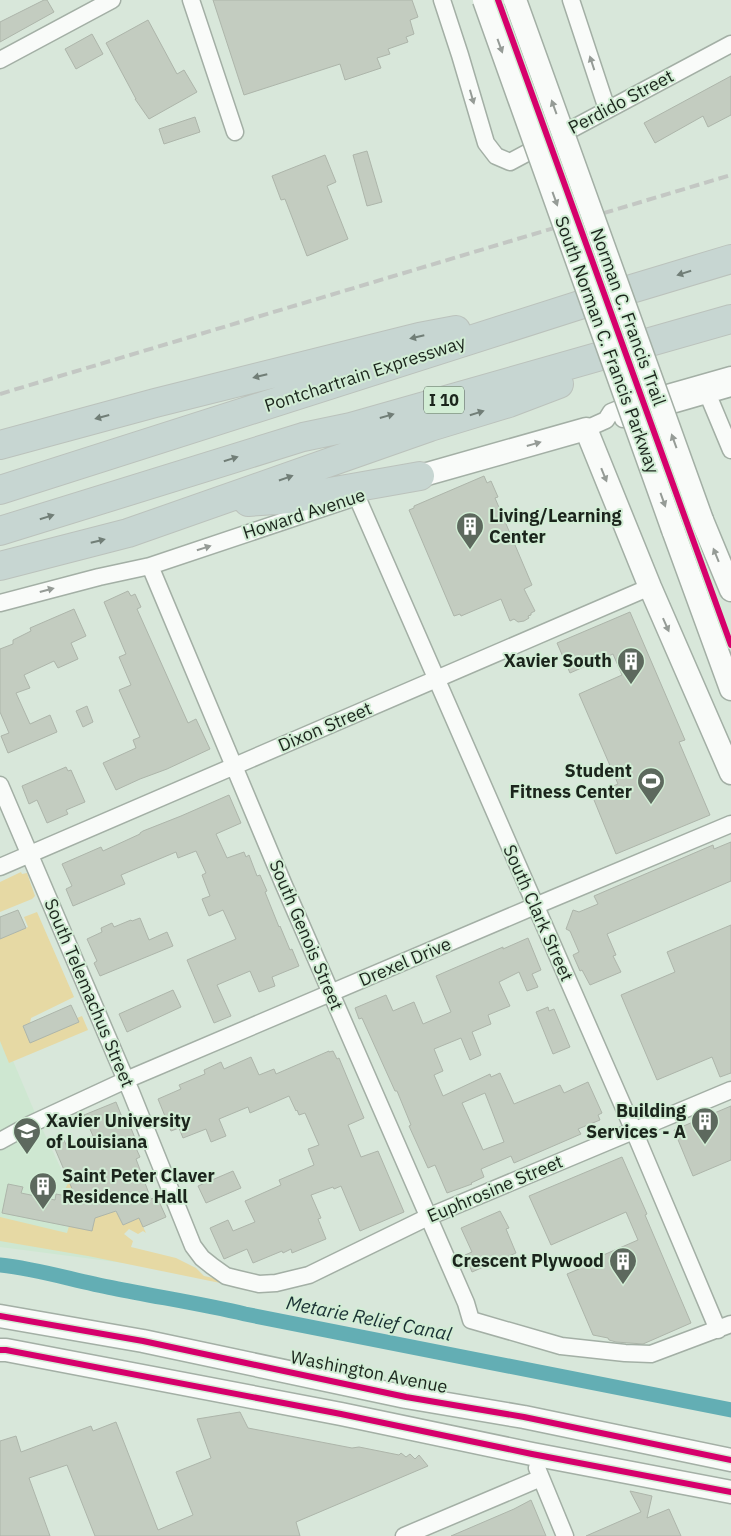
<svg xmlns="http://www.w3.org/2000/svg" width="731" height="1536" viewBox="0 0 731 1536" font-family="'IBM Plex Sans',sans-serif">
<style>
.built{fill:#cee7d1}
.green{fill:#e6d9a4}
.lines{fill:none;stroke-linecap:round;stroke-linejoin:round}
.canal{stroke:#63aeb4;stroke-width:15}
.building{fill:#c3ccc0;stroke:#adb5aa;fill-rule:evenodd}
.street-casing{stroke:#a3afa5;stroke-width:19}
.secondary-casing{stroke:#a3afa5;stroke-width:25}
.highway-casing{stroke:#bbc2bc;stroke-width:30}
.street{stroke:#f9fbf9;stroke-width:16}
.secondary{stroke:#f9fbf9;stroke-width:22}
.highway{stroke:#c7d6d2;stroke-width:28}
.rail{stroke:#c3c7c3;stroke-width:4;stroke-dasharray:10 5;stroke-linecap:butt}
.secondary-bridge-casing{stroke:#a3afa5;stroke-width:25;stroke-linecap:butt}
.secondary-bridge{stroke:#f9fbf9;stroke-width:22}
.cycleway-casing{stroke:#d2edd5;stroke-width:9}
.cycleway{stroke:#d6006c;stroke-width:6}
.oneway{fill:#959b96}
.oneway2{fill:#717e77}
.labels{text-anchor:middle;stroke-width:4;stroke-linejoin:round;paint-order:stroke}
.shield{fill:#d2edd5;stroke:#526154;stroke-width:1}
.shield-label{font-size:16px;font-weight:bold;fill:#1b251c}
.street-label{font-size:18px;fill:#1b251c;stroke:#d2edd5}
.poi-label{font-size:18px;font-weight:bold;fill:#1b251c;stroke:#d2edd5;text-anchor:end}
.water-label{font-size:19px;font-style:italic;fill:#193033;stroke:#d2edd5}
</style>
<rect width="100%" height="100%" fill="#d8e7da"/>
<path class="built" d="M0 1030 38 1120 71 1190 124 1263 0 1247Z"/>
<path class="green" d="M21 872 22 874 27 873 35 896 32 899 0 912V882Z
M37 912 74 997 31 1018 30 1023 23 1026 30 1042 79 1022 77 1018 82 1016 88 1030 9 1063 0 1041V939L28 927 24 917Z
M69 1181 118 1214 123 1225 139 1218 146 1233 143 1231 138 1234 129 1229 124 1234 133 1241 131 1247 176 1258 196 1268 204 1276 235 1283V1286L88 1256 0 1241V1217L67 1233 69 1226 66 1195 63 1194Z"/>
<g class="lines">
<path class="canal" d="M0 1265C39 1269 75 1281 113 1288 157 1297 202 1304 245 1314L731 1410"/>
</g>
<path class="building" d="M44 0H47L54 12 0 42V22Z
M213 0H412L418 17 410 20 414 34 406 37 408 42 388 49 390 54 377 58 381 68 345 80 340 64 244 95Z
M148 20 177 74 184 70 197 92 149 119 135 99H136L106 43Z
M92 34 103 54 76 69 65 49Z
M731 76V115L708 127 703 116 655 143 644 123Z
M195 117 200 132 164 144 159 129Z
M367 151 382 202 367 206 353 155Z
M325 155 336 182 327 186 348 239 307 256 285 199 281 200 272 176Z
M484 476 487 483 491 481 498 497 495 498 532 585 524 589 535 611 531 613V615L528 616 529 618 524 621 518 622 514 619 510 621 501 599 461 616 460 614 454 616 409 510 414 508V506Z
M128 591 131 596 135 594 141 607 137 609 188 723 196 719 210 749 167 769 140 779 116 790 103 763 136 748 133 740 140 737 119 690 131 685 119 657 126 654 104 602Z
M74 609 86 636 71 643 78 659 58 668 54 661 24 675 30 688 16 693 30 724 50 715 57 732 8 753 1 736 9 733 0 712V649L13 644V640L31 631 30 628Z
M630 612 685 740 679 742 710 815 616 854 592 795 618 784 579 694 622 675 613 654 570 673 557 643Z
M87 706 93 722 83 727 76 711Z
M66 767 68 771 71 770 85 802 66 810 68 814 47 823 37 800 29 804 22 786Z
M229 795 241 823 216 834 227 858 244 852 246 857 249 855 257 876 260 875 267 891 265 892 279 927 280 926 290 950 292 949 299 966 272 977 275 986 259 992 250 971 217 985 231 1016 214 1023 187 960 236 939 223 910 209 916 202 899 210 896 202 875 206 873 196 851 178 858 176 852 121 875 125 884 73 906 66 889 72 886 62 864 101 847 103 851 140 834V833L143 831 181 816Z
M731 842V881L607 934 616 955 613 956 621 972 590 985 582 970 580 971 573 955 579 952 570 931 566 929 573 910 579 912 598 904 594 896 713 845 714 849Z
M18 910 26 928 0 939V917Z
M140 918 149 940 167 932 173 946 100 976 94 963 97 961 87 939 102 932 101 928 112 923 114 927 131 920 132 921Z
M731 925V1073L720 1077 712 1057 657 1080 621 995 675 972 667 952Z
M528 938 541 970 532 974 538 987 527 991 519 972 499 982 510 1006 488 1015 491 1024 472 1032 481 1055 470 1060 461 1038 434 1049 443 1071 434 1075 443 1096 490 1074 491 1077 500 1073 514 1104 560 1085 564 1093 588 1082 602 1113 598 1115 600 1120 578 1129 581 1134 514 1163 511 1156 481 1169 484 1177 471 1183 472 1184 447 1193 435 1165 428 1168 409 1126 411 1125 397 1091H395L362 1018 359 1019 355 1008 386 995 393 1011 414 1002 423 1024 451 1012 436 976 503 947V949ZM485 1093 504 1142 483 1150 462 1103Z
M173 990 181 1007 127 1032 119 1014Z
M71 1005 79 1022 30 1043 23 1026Z
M548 1007 549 1011 554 1009 570 1047 553 1054 536 1012Z
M329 1051V1052L333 1051 337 1059 339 1058 364 1118 348 1125 361 1157 378 1151 404 1212 360 1231 341 1186 334 1189 333 1187 311 1195 321 1218 318 1219 326 1239 292 1253 291 1249 283 1253 282 1251 253 1263 247 1249 224 1259 210 1228 228 1220 233 1231 255 1222 245 1201 281 1185 279 1180 314 1165 308 1149 319 1145 305 1113 299 1115 297 1110 296 1111 289 1096 250 1113 248 1107 219 1119 226 1136 211 1142 206 1129 183 1138 179 1128 171 1131 158 1099 181 1089 179 1085 205 1074 204 1070 221 1062 224 1069 251 1057 259 1075 274 1069 276 1074Z
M116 1102 124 1122 128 1121 135 1138 132 1139 140 1157 136 1159 151 1199 157 1197 166 1217 143 1227 139 1218 123 1225 116 1211 95 1218 92 1231 2 1213 8 1184 23 1187 21 1193 55 1200 56 1194 76 1198 53 1144 64 1140 67 1147 93 1136 84 1115Z
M731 1106V1160L693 1176 674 1130Z
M622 1157 647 1214 645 1215 691 1323 643 1344 616 1342 609 1340 608 1338 593 1335 567 1274 579 1269 578 1266 638 1240 626 1212 551 1245 529 1196Z
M233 1171 241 1188 206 1203 198 1186Z
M500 1211 509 1228 506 1229 516 1253 472 1272 465 1255 472 1252 461 1228Z
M240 1412 248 1428 352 1448 359 1447 399 1455 401 1453 406 1457 410 1454 415 1459 419 1455 428 1466 296 1522 300 1536H95L67 1465 29 1478 50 1536H0V1441L16 1436 21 1452 91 1426 93 1431 116 1422 158 1530 193 1515 176 1472 211 1458 197 1419Z
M630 1491 652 1496 647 1518 669 1509 681 1536H586L641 1512Z
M531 1500 546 1536H451L514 1509Z"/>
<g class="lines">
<g class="street-casing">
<path id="street" d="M191 0 235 132
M442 0 460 55 486 143 496 156 510 162 731 44
M571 0 607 109
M0 60 112 0
M708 395 731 450
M623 419 731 388
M586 429 606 420 611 412 636 402 731 375
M357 497 634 1131 718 1330
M150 566 283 883 466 1303 471 1320 561 1346 625 1353 651 1354 731 1324
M0 603 99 577 150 566 350 499
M0 785 131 1092 193 1246 202 1258 212 1266 226 1276 238 1279 259 1284 276 1283 309 1275 428 1217 731 1090
M0 867 650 587
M0 1141 31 1124 126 1080 535 906 731 824
M537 1468 565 1536
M404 1536 541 1478"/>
</g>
<g class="secondary-casing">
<path id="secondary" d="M420 476 586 429 650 587 731 773
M702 520 731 590
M673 530 731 689
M0 1316 143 1341 406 1397 524 1417 731 1460
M0 1350H6L341 1414 532 1454 731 1492"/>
</g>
<g class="highway-casing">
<path id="highway" d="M0 445 155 403 419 337 456 330
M0 490 608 296 731 259
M248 502 290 499 420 476
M0 531 303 437 351 427 731 319
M0 566 128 533 430 427 509 403 559 384"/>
</g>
<use href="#street" class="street"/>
<use href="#secondary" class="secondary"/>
<use href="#highway" class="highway"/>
<path class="rail" d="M0 394 731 175"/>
<g class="secondary-bridge-casing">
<path id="secondary-bridge" d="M484 0 673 530
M515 0 702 520"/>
</g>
<use href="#secondary-bridge" class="secondary-bridge"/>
<g class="cycleway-casing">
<path id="cycleway" d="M498 0 731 645
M0 1316 143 1341 406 1397 524 1417 731 1460
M0 1350H6L341 1414 532 1454 731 1492"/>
</g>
<use href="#cycleway" class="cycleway"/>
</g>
<defs><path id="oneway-solid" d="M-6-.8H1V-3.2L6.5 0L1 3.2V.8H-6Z" transform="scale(1.25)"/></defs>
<g class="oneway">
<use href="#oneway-solid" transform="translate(500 46) rotate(70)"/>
<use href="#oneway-solid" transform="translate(592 63) rotate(-108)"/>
<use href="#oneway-solid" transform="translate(472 97) rotate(74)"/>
<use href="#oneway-solid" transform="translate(554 107) rotate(-110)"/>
<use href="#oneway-solid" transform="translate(555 199) rotate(70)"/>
<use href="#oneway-solid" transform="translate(674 441) rotate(-110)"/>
<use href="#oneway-solid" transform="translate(534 444) rotate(-16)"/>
<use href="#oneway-solid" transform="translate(604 475) rotate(68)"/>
<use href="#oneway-solid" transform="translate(663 500) rotate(70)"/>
<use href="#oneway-solid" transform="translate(204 548) rotate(-18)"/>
<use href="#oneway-solid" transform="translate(716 555) rotate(-112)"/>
<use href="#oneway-solid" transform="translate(47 590) rotate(-15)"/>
<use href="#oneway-solid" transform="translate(666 625) rotate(66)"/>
</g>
<g class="oneway2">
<use href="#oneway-solid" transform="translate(684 273) rotate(163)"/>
<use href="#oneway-solid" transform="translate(417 337) rotate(167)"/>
<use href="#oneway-solid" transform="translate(260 376) rotate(166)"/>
<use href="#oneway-solid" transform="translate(477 413) rotate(-17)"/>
<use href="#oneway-solid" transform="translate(387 416) rotate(-16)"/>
<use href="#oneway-solid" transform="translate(102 417) rotate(165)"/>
<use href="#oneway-solid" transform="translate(231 459) rotate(-17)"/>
<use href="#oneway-solid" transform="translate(286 478) rotate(-19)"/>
<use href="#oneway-solid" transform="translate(47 517) rotate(-17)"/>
<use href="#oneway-solid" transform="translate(98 541) rotate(-14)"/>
</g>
<defs>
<g id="building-pin" transform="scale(1.4375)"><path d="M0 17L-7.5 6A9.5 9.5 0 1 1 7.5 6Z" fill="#5d695e" stroke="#d2edd5"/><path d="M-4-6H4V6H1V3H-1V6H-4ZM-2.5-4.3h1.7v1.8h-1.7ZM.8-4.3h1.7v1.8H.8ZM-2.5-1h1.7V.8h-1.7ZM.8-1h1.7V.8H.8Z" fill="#fff"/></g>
<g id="stadium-pin" transform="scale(1.4375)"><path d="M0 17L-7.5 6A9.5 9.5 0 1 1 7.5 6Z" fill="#5d695e" stroke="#d2edd5"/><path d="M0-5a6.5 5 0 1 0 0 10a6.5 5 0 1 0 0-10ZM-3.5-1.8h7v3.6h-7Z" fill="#fff"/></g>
<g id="university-pin" transform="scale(1.4375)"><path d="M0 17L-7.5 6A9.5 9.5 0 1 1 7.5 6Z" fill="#5d695e" stroke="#d2edd5"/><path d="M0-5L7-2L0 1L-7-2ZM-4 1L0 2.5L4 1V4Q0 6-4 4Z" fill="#fff"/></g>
</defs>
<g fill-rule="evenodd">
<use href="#building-pin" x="470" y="526"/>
<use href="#building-pin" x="631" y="661"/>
<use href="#stadium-pin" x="651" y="781"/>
<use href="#building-pin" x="705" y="1121"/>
<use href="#university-pin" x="27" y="1131"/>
<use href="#building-pin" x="43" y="1186"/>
<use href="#building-pin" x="623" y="1261"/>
</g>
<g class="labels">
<rect class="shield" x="424" y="386.5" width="40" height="27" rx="4"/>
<g class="shield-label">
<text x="444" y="406">I 10</text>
</g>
<g class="street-label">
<text transform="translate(621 102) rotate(-28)" y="6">Perdido Street</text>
<text transform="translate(628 317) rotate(70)" y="6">Norman C. Francis Trail</text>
<text transform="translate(607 345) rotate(70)" y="6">South Norman C. Francis Parkway</text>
<text transform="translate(365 374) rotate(-18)" y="6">Pontchartrain Expressway</text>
<text transform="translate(304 514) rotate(-18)" y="6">Howard Avenue</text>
<text transform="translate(325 727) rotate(-23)" y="6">Dixon Street</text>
<text transform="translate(538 913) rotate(66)" y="6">South Clark Street</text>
<text transform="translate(306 935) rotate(67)" y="6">South Genois Street</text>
<text transform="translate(405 962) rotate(-23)" y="6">Drexel Drive</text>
<text transform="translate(89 993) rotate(67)" y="6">South Telemachus Street</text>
<text transform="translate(495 1189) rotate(-23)" y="6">Euphrosine Street</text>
<text transform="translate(369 1372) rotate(11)" y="6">Washington Avenue</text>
</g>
<g class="poi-label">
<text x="489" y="522" text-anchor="start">Living/Learning<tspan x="489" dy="21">Center</tspan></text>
<text x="612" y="667">Xavier South</text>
<text x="632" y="777">Student<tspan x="632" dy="21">Fitness Center</tspan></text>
<text x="686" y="1117">Building<tspan x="686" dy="21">Services - A</tspan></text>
<text x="46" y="1127" text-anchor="start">Xavier University<tspan x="46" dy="21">of Louisiana</tspan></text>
<text x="62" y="1182" text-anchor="start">Saint Peter Claver<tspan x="62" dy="21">Residence Hall</tspan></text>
<text x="604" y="1267">Crescent Plywood</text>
</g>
<g class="water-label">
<text transform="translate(369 1318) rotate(11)" y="7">Metarie Relief Canal</text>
</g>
</g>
</svg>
